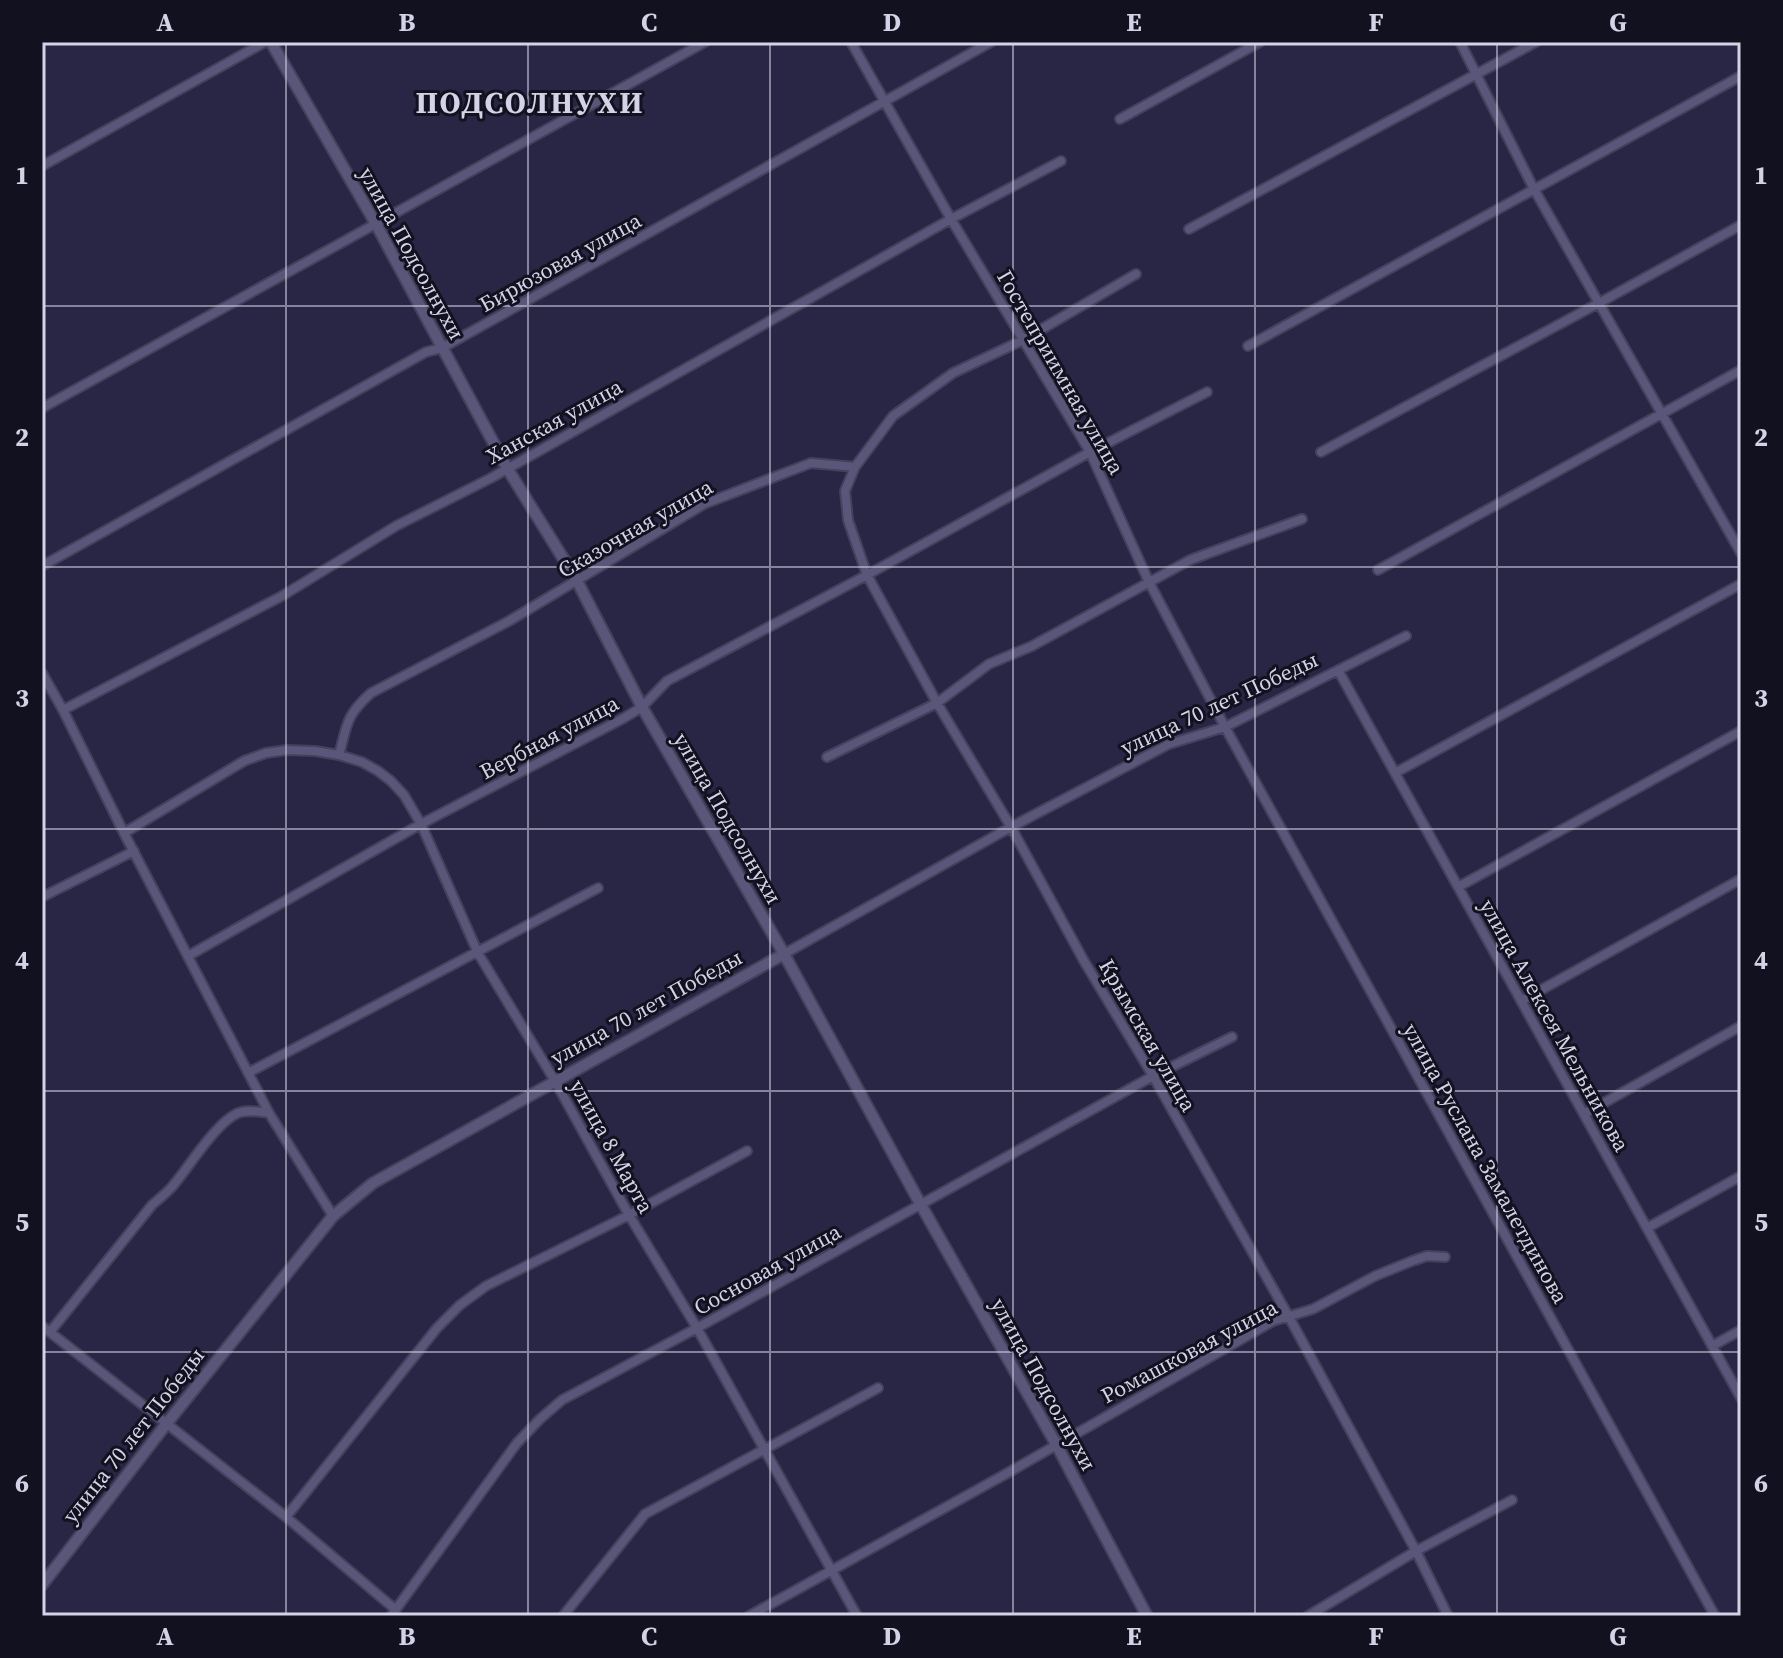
<svg xmlns="http://www.w3.org/2000/svg" width="1783" height="1658" viewBox="0 0 1783 1658" font-family="'Source Serif 4',serif">
<style>
.lines{fill:none;stroke-linecap:round;stroke-linejoin:round}
.minor-casing{stroke:#45405b;stroke-width:12}
.tertiary-casing{stroke:#45405b;stroke-width:14}
.minor{stroke:#595679;stroke-width:8}
.tertiary{stroke:#595679;stroke-width:10}
.grid{fill:none;stroke:#d3d2e6;stroke-width:2;stroke-opacity:0.55}
.labels{text-anchor:middle;stroke-width:6;stroke-linejoin:round;paint-order:stroke}
.street-label{font-size:22px;fill:#d3d2e6;stroke:#12111f}
.district-label{font-size:30px;font-weight:bold;letter-spacing:2px;fill:#d3d2e6;stroke:#12111f}
.neatline{fill:none;stroke:#d3d2e6;stroke-width:3}
.grid-label{font-size:26px;text-anchor:middle;font-weight:bold;fill:#d3d2e6}
</style>
<rect width="100%" height="100%" fill="#292544"/>
<g class="lines">
<g class="minor-casing">
<path id="minor" d="M851 42 951 219 1090 452 1149 582 1225 727 1715 1616
M1460 42 1534 189 1741 553
M1120 119 1260 42
M42 166 265 42
M1189 229 1536 42
M1136 274 1023 340 953 373 893 416 855 467 845 491 848 520 867 575 937 703 1011 827 1084 961 1153 1076 1289 1317 1416 1551 1448 1616
M1248 346 1741 76
M42 408 705 42
M1321 452 1599 303 1741 225
M42 566 426 352 442 348 991 42
M1378 570 1741 370
M1338 670 1741 1398
M42 673 63 710 124 833 269 1113 333 1216
M63 710 282 596 396 526 491 478 951 219 1061 161
M339 755C347 725 346 715 371 693L509 621 704 504 811 463 855 467
M827 757 937 703 989 664 1032 646 1190 560 1302 519
M1395 773 1741 584
M124 833 244 761 266 753 287 750 315 751 339 755 362 762 378 771 391 781 404 795 421 824 478 953 555 1081 629 1215 697 1328 857 1616
M1458 887 1741 731
M42 897 134 851
M784 954 1011 827 1169 744 1225 727 1406 636
M188 956 421 824 624 718 642 707 667 681 867 575 1090 452 1207 392
M1521 1001 1741 879
M248 1073 598 888
M1584 1114 1741 1026
M1647 1228 1741 1176
M42 1326 286 1517 396 1610
M50 1332 152 1205C158 1200 165 1194 171 1188 188 1169 215 1123 238 1113 248 1109 258 1112 269 1113
M1712 1346 1741 1330
M286 1517 437 1328 460 1305 486 1286 629 1215 747 1151
M391 1616 517 1443 540 1419 562 1400 697 1328 1153 1076 1232 1037
M563 1616 645 1514 878 1388
M749 1616 1004 1475 1273 1321 1313 1309 1375 1276 1412 1261 1427 1256 1445 1257
M1308 1616 1416 1551 1512 1500"/>
</g>
<g class="tertiary-casing">
<path id="tertiary" d="M271 42 376 224 507 468 576 579 642 707 784 954 921 1205 1056 1444 1147 1616
M42 1585 167 1423 333 1216 373 1183 784 954"/>
</g>
<use href="#minor" class="minor"/>
<use href="#tertiary" class="tertiary"/>
</g>
<path class="grid" d="M286 42V1616M528 42V1616M770 42V1616M1013 42V1616M1255 42V1616M1497 42V1616M42 306H1741M42 567H1741M42 829H1741M42 1091H1741M42 1352H1741"/>
<g class="labels">
<g class="street-label">
<text transform="translate(412 253) rotate(61)" y="8">улица Подсолнухи</text>
<text transform="translate(560 262) rotate(-29)" y="8">Бирюзовая улица</text>
<text transform="translate(1061 372) rotate(60)" y="8">Гостеприимная улица</text>
<text transform="translate(554 421) rotate(-29)" y="8">Ханская улица</text>
<text transform="translate(635 528) rotate(-30)" y="8">Сказочная улица</text>
<text transform="translate(1219 703) rotate(-25)" y="8">улица 70 лет Победы</text>
<text transform="translate(549 737) rotate(-28)" y="8">Вербная улица</text>
<text transform="translate(728 818) rotate(60)" y="8">улица Подсолнухи</text>
<text transform="translate(646 1007) rotate(-29)" y="8">улица 70 лет Победы</text>
<text transform="translate(1555 1025) rotate(61)" y="8">улица Алексея Мельникова</text>
<text transform="translate(1148 1035) rotate(60)" y="8">Крымская улица</text>
<text transform="translate(612 1146) rotate(61)" y="8">улица 8 Марта</text>
<text transform="translate(1486 1163) rotate(61)" y="8">улица Руслана Замалетдинова</text>
<text transform="translate(767 1269) rotate(-29)" y="8">Сосновая улица</text>
<text transform="translate(1189 1351) rotate(-28)" y="8">Ромашковая улица</text>
<text transform="translate(1044 1384) rotate(61)" y="8">улица Подсолнухи</text>
<text transform="translate(133 1435) rotate(-52)" y="8">улица 70 лет Победы</text>
</g>
<g class="district-label">
<text x="530" y="113">ПОДСОЛНУХИ</text>
</g>
</g>
<rect width="1783" height="1658" fill="none" stroke="#12111f" stroke-width="88"/>
<rect x="44" y="44" width="1695" height="1570" class="neatline"/>
<g class="grid-label">
<text x="165" y="31">A</text>
<text x="407" y="31">B</text>
<text x="649" y="31">C</text>
<text x="892" y="31">D</text>
<text x="1134" y="31">E</text>
<text x="1376" y="31">F</text>
<text x="1618" y="31">G</text>
<text x="22" y="184">1</text>
<text x="1761" y="184">1</text>
<text x="22" y="446">2</text>
<text x="1761" y="446">2</text>
<text x="22" y="707">3</text>
<text x="1761" y="707">3</text>
<text x="22" y="969">4</text>
<text x="1761" y="969">4</text>
<text x="22" y="1231">5</text>
<text x="1761" y="1231">5</text>
<text x="22" y="1492">6</text>
<text x="1761" y="1492">6</text>
<text x="165" y="1645">A</text>
<text x="407" y="1645">B</text>
<text x="649" y="1645">C</text>
<text x="892" y="1645">D</text>
<text x="1134" y="1645">E</text>
<text x="1376" y="1645">F</text>
<text x="1618" y="1645">G</text>
</g>
</svg>
